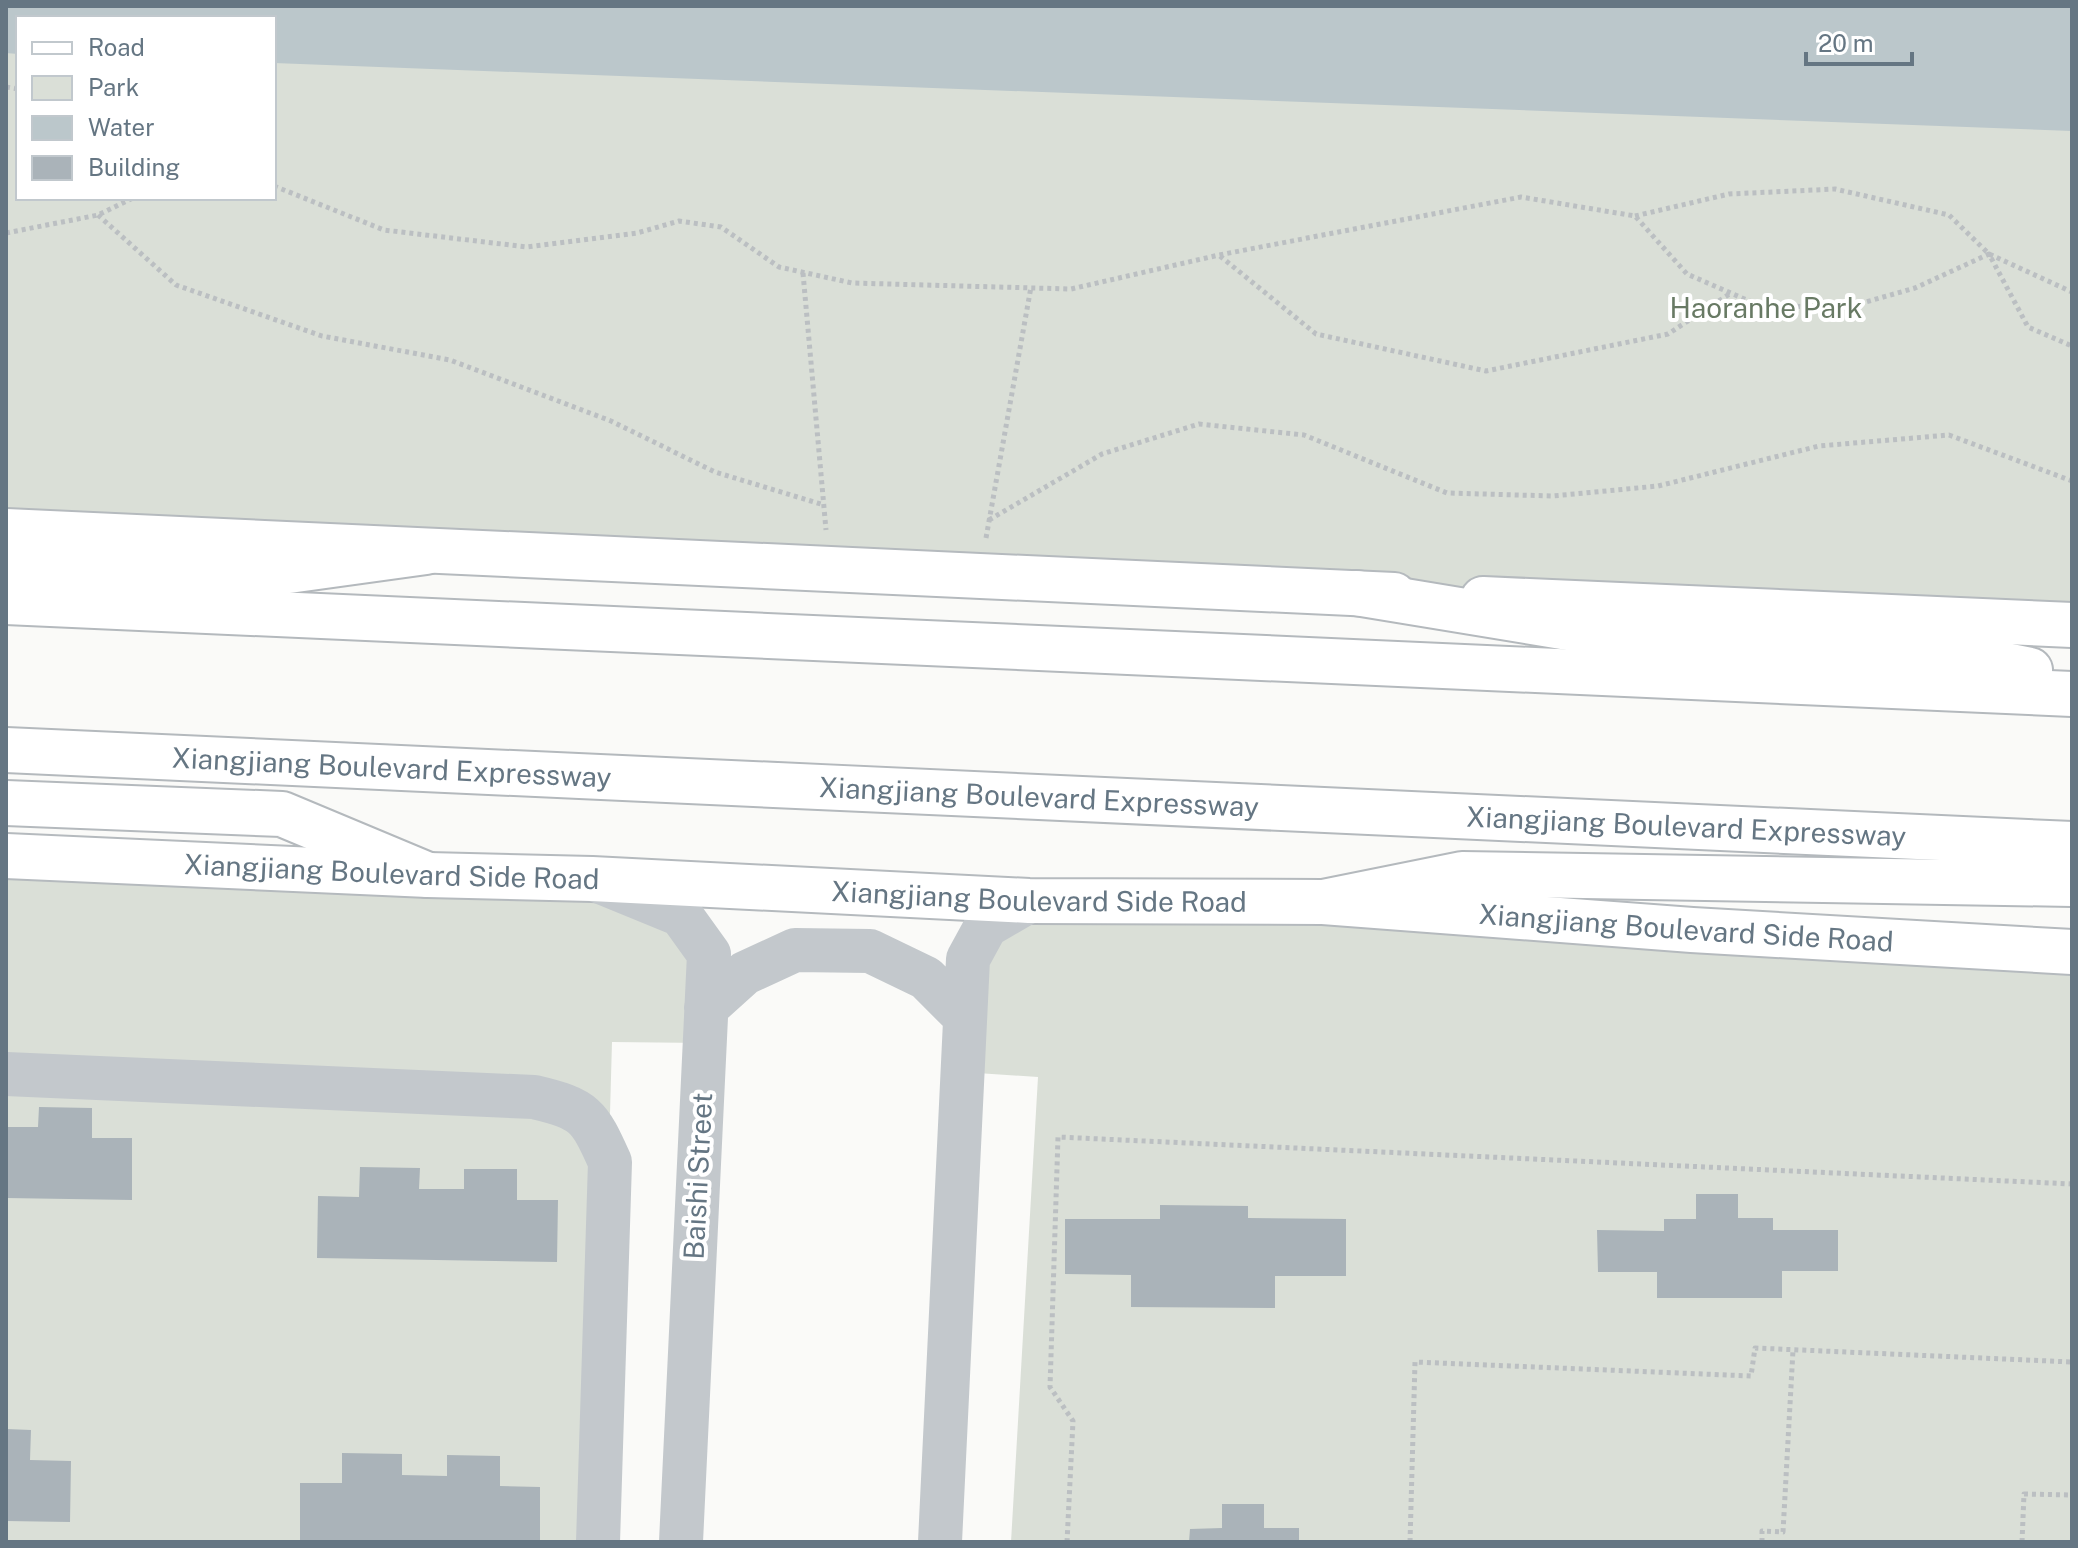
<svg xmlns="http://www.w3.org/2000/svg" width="2078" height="1548" viewBox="0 0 2078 1548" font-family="'Public Sans',sans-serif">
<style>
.green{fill:#dadfd7;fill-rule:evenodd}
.water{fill:#bbc7cb}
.building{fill:#aab3b9}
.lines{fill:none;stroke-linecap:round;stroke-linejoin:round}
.major-casing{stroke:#b5babe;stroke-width:48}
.highway-casing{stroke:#b4b9bd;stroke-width:48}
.path{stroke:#bbbfc2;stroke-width:5;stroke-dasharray:4 4;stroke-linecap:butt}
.minor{stroke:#c3c8cc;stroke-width:44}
.major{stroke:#fff;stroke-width:44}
.highway{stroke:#fff;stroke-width:44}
.labels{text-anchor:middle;stroke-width:8;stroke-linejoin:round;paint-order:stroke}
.park-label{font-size:28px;fill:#687a64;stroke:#fff}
.street-label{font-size:28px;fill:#657683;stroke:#fff}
</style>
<rect width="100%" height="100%" fill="#fafaf8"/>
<path class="green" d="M6 6H2072V625L6 531ZM18 18H274V198H18Z
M6 856 428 875 681 915 704 1043 612 1042 598 1542H6Z
M1029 901 2072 952V1542H1011L1038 1077 962 1072 968 959Z"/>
<path class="water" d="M6 6H2072V131L274 63V18H18V54L6 53Z"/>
<path class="building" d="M39 1107 92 1108V1138H132V1200L6 1198V1127H38Z
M360 1167 420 1168 419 1189H464V1169H517V1200H558L557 1262 317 1258 318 1196 359 1197Z
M1696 1194H1738V1218H1773V1230H1838V1271H1782V1298H1657V1272H1598L1597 1230 1664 1231V1219H1696Z
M1160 1205 1248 1206V1218L1346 1219V1276H1275V1308L1131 1307V1275L1065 1274V1219H1160Z
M6 1429 31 1430 30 1460 71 1461 70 1522 6 1521Z
M342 1453 402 1454V1475L447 1476V1455L500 1456V1486L540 1487V1542H300V1483H342Z
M1222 1504H1264V1528H1299V1542H1189L1190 1529 1222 1528Z"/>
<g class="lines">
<g class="major-casing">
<g id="major">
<path d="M6 531 1394 595"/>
<path d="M1483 599 2072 625"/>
<path id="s1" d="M6 856 428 875 592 879 1029 901 1323 902 1692 930 2072 952"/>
</g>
</g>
<g class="highway-casing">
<g id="highway">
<path d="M6 560 274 573 426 552"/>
<path d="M1356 593 1623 637 1955 655 2030 670"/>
<path d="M6 602 2072 694"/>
<path id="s2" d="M6 750 2072 844"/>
<path d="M6 803 282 814 428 875"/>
<path d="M1323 902 1462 874 2072 884"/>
</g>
</g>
<path class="path" d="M6 87 18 89
M274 186 384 230 527 247 637 233 679 221 721 227 779 267 852 283 1071 289 1219 255 1521 197 1635 216 1687 274 1756 304 1841 309 1915 288 1989 254 2028 327 2072 346
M98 215 176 285 322 336 450 360 611 421 715 472 824 505
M1635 216 1729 194 1835 189 1949 215 1989 254 2072 292
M6 233 98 215 133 198
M1220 256 1316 334 1486 371 1668 334 1731 293
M803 273 826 530
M989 520 1102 454 1199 424 1304 435 1447 493 1553 496 1658 486 1819 446 1949 435 2072 481
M986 538 1031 287
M1067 1542 1073 1421 1050 1387 1058 1137 2072 1184
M1410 1542 1415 1362 1751 1376 1755 1348 2072 1362
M1762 1542V1531L1783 1532 1793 1350
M2022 1542 2024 1494 2072 1495"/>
<path class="minor" d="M598 881 681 915 709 954 681 1542
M706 1008 745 973 795 950 870 951 926 978 965 1017
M6 1074 534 1097C585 1109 589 1115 610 1162L598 1542
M940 1542 968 959 986 926 1029 901"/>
<use href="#major" class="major"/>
<use href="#highway" class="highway"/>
</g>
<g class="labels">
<g class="park-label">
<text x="1766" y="318">Haoranhe Park</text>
</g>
<g class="street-label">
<text dy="10" stroke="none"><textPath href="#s2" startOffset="386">Xiangjiang Boulevard Expressway</textPath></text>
<text dy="10" stroke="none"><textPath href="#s2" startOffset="1034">Xiangjiang Boulevard Expressway</textPath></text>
<text dy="10" stroke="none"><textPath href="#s2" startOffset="1682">Xiangjiang Boulevard Expressway</textPath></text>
<text dy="10" stroke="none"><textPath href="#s1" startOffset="386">Xiangjiang Boulevard Side Road</textPath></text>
<text dy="10" stroke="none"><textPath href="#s1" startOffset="1034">Xiangjiang Boulevard Side Road</textPath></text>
<text dy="10" stroke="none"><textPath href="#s1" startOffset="1682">Xiangjiang Boulevard Side Road</textPath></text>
<text transform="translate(698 1176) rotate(-87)" y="10">Baishi Street</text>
</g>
</g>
<rect width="2078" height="1548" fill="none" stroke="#657683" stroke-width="16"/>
<rect x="16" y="16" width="260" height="184" fill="#ffffff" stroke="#c1c8cd" stroke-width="2"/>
<rect x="32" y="42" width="40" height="12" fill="#ffffff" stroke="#c1c8cd" stroke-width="2"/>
<text x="88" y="56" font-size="24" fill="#657683">Road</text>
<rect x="32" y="76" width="40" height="24" fill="#dadfd7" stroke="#c1c8cd" stroke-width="2"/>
<text x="88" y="96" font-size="24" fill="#657683">Park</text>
<rect x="32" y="116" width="40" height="24" fill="#bbc7cb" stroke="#c1c8cd" stroke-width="2"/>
<text x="88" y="136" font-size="24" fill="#657683">Water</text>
<rect x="32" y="156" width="40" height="24" fill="#aab3b9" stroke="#c1c8cd" stroke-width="2"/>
<text x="88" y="176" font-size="24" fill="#657683">Building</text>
<path d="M1806 52v12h106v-12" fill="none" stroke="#657683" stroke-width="4"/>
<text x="1818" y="52" font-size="24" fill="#657683" stroke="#ffffff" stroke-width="6" paint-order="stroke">20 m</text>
</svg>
